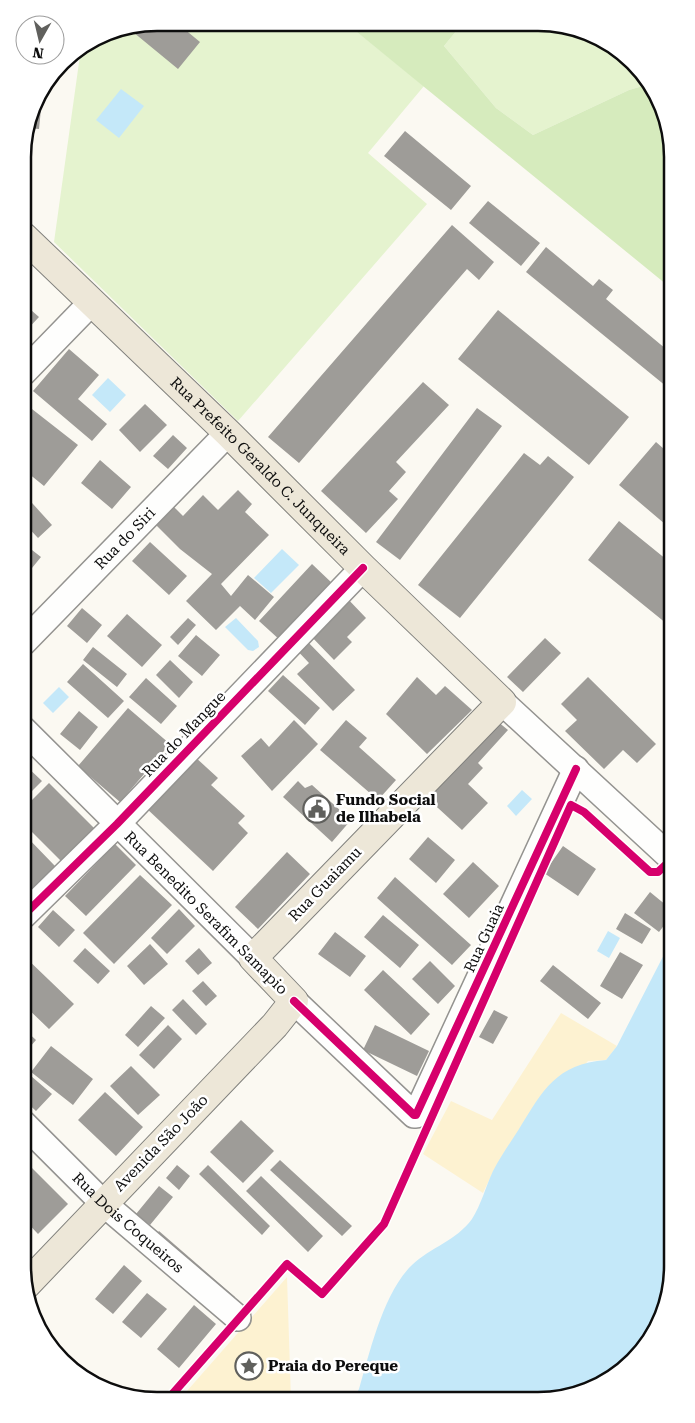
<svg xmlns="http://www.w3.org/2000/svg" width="695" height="1423" viewBox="0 0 695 1423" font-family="'Roboto Serif',serif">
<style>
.green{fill:#e5f3cf}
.forest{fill:#d6ebbd}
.sand{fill:#fdf2d1}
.water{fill:#c4e8f9}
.building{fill:#9e9c98}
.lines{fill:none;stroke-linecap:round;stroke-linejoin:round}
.minor-casing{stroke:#949390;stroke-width:28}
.major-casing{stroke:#81817d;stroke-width:30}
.minor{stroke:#fefefd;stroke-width:25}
.major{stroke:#ede7d8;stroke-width:28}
.cycleway-casing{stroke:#fff;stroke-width:11}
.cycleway{stroke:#d6006c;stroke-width:8}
.labels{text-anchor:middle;stroke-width:5;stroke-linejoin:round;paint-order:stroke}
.street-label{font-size:15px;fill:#0d0d0d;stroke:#fff}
.poi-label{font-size:15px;font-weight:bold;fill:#0d0d0d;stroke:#fff;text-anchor:start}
.rim{fill:none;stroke:#0d0d0d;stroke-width:2.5}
</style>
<rect width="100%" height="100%" fill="#fbf9f2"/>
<path class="green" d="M158 23 347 24 424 86 368 153 427 204 238 421 54 242 81 48 106 33Z
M462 24 563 25 626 56 646 85 629 90 533 135 496 108 444 46Z"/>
<path class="forest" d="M347 24H462L444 46 496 108 533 135 629 90 646 85 665 115 672 158V289Z"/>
<path class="sand" d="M561 1013 617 1046 606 1060 588 1061 494 1170 483 1193 423 1154 451 1101 492 1120Z
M287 1277 291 1400 180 1399Z"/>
<path class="water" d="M121 89 144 106 119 138 96 120Z
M108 378 126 395 110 412 92 395Z
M282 549 299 565 271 593 254 578Z
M236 618 258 641 259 647 253 651 248 650 225 627Z
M59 687 69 697 53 713 43 703Z
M522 790 532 799 516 816 507 806Z
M608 931 620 938 609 958 597 951Z
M672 939V1274L644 1348 580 1393 537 1400H353L359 1389C370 1352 383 1293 412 1265 431 1247 456 1241 472 1219 481 1205 486 1186 493 1171 501 1156 510 1143 519 1129 543 1090 556 1064 606 1060L617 1046Z"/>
<path class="building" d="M158 23H177L200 42 178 69 133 32 138 26Z
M43 89 39 129 27 128 37 98Z
M405 131 471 186 451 210 384 156Z
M488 201 540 243 521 266 469 223Z
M452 225 494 262 479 280 467 269 299 463 268 437Z
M546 247 593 286 599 279 613 290 606 299 672 354V391L526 272Z
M23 303 39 317 23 334Z
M498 310 629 417 589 465 458 359Z
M69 349 99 375 78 399 107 424 92 441 33 391Z
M423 382 449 405 396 462 406 472 389 491 398 499 366 533 321 491Z
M23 402 78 445 44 486 23 469Z
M145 404 167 425 140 452 119 430Z
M477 408 502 426 400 560 376 542Z
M173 435 187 448 168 469 153 456Z
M656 442 672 456V530L619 485Z
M524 453 540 465 548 456 574 477 460 618 418 585Z
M100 460 131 487 112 509 81 483Z
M238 490 252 504 245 512 269 535 221 584 231 596 248 575 274 597 255 620 240 606 216 630 186 601 212 574 180 549 153 522 171 504 183 516 203 495 218 510Z
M23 493 52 525 38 538 23 522Z
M619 521 672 564V628L588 560Z
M150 542 187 576 169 595 132 561Z
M23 543 41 557 23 579Z
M312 564 333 584 281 641 259 621Z
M345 596 366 618 347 637 352 642 334 660 308 633Z
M82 608 102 625 87 643 67 626Z
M127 614 162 645 142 667 107 636Z
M188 618 196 625 178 645 170 637Z
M196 635 220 655 202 676 178 656Z
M301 635 355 690 333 711 297 674 309 663 292 645Z
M545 638 561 653 523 692 507 677Z
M93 647 127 674 117 687 83 660Z
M170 660 193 682 179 698 156 675Z
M83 664 124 701 108 718 67 682Z
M283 675 320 708 305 725 268 691Z
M417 677 436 695 445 686 472 710 427 754 386 714Z
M588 677 656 744 637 763 623 750 604 769 565 731 577 720 561 704Z
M146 678 177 706 161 724 129 697Z
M128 708 170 744 120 802 78 766Z
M79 711 98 727 80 750 60 734Z
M294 720 318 744 272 791 241 756 261 738 269 747Z
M346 720 367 738 359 747 396 780 378 800 320 750Z
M497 721 508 730 478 763 483 768 468 784 488 803 462 830 426 797Z
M194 756 218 778 211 785 245 816 238 823 248 833 213 871 145 807Z
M23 763 42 781 23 800Z
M298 781 305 788 312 785 351 820 332 842 283 797Z
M49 783 94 828 61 861 23 823V809Z
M23 833 55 866 27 894 23 889Z
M428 837 455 860 436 883 409 859Z
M115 844 136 865 86 916 65 896Z
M563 846 596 869 578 896 544 873Z
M287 852 310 874 258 929 235 907Z
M473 862 499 886 469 918 443 894Z
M140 875 172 905 114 964 83 933Z
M395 877 471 945 452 965 377 898Z
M650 892 672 910V915L659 932 634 913Z
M179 909 195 926 167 954 151 938Z
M53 910 75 930 59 947 38 927Z
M625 913 651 929 642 944 616 929Z
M383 915 419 945 400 968 364 937Z
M335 932 366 956 350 977 318 954Z
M150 944 168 964 144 985 127 966Z
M85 948 110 971 98 984 73 961Z
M199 948 212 963 198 975 185 961Z
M620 952 643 965 622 999 600 986Z
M23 955 74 1004 49 1029 23 1004Z
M430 961 455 986 438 1004 412 979Z
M553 965 601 1003 588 1019 540 981Z
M383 970 430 1014 411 1035 364 990Z
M203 981 217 996 206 1006 192 991Z
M183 999 207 1024 196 1035 172 1010Z
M151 1006 165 1018 138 1047 125 1035Z
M494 1010 508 1017 493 1044 479 1037Z
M168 1025 182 1039 154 1069 139 1055Z
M375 1025 429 1051 417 1076 363 1050Z
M23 1028 36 1040 23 1055Z
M51 1046 93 1079 73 1105 31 1072Z
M131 1066 160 1095 138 1115 110 1086Z
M24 1070 52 1094 36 1111 23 1099Z
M105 1092 143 1127 116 1156 78 1120Z
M241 1120 274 1151 243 1183 210 1152Z
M280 1160 352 1226 342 1236 270 1170Z
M26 1162 68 1204 38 1234 23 1218V1166Z
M177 1165 190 1176 179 1190 166 1178Z
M208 1165 270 1226 262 1235 199 1174Z
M261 1176 323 1236 308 1252 246 1191Z
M159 1186 173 1197 150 1225 136 1214Z
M159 1231 235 1297 228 1306 151 1240Z
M124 1265 142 1281 113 1314 95 1299Z
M147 1293 167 1309 141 1338 122 1322Z
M194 1305 216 1324 179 1368 157 1349Z"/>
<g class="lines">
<g class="minor-casing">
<g id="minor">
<path d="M23 373 91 303"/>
<path id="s1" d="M23 643 228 433"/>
<path d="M502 702 672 859"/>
<path d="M23 729 253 958"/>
<path d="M23 916 117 824 363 568"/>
<path d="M294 1001 414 1115H416L576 769"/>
<path id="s2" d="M23 1123 103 1203 238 1318"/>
</g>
</g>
<g class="major-casing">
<g id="major">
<path id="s3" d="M24 237 228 433 363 568 502 702 253 958 294 1001 275 1025 26 1285"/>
</g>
</g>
<use href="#minor" class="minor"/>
<use href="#major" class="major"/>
<g class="cycleway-casing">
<path id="cycleway" d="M23 916 117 824 363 568
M294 1001 414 1115H416L576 769
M168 1399 287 1264 322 1294 384 1224 571 805 584 812 650 872H658L672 859"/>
</g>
<use href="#cycleway" class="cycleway"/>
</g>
<defs>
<g id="civic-ring" transform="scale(1.4375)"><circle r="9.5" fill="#fff" stroke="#60605d" stroke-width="1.5"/><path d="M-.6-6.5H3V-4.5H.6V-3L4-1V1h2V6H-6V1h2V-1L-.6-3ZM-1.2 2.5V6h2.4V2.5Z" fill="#60605d"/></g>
<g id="sight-ring" transform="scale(1.4375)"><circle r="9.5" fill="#fff" stroke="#60605d" stroke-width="1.5"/><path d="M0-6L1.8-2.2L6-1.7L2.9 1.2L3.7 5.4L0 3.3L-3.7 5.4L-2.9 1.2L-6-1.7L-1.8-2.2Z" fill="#60605d"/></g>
</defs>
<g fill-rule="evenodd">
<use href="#civic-ring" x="317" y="809"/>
<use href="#sight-ring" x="249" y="1366"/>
</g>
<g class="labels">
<g class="street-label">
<text dy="5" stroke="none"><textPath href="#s3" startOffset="329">Rua Prefeito Geraldo C. Junqueira</textPath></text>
<text dy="5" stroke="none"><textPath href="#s1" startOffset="146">Rua do Siri</textPath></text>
<text transform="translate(184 734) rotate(-46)" y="5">Rua do Mangue</text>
<text transform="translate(325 884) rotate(-46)" y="5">Rua Guaiamu</text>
<text transform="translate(206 913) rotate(45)" y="5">Rua Benedito Serafim Samapio</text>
<text transform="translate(484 938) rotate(-65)" y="5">Rua Guaia</text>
<text transform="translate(161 1143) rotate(-46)" y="5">Avenida São João</text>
<text dy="5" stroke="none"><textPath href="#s2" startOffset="145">Rua Dois Coqueiros</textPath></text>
</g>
<g class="poi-label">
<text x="336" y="805">Fundo Social<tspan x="336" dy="17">de Ilhabela</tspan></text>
<text x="268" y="1371">Praia do Pereque</text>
</g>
</g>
<path d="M0 0H695V1423H0ZM157 31H538A126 126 0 0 1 664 157V1266A126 126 0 0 1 538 1392H157A126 126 0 0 1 31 1266V157A126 126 0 0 1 157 31Z" fill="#fff" fill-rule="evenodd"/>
<path class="rim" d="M157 31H538A126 126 0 0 1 664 157V1266A126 126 0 0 1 538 1392H157A126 126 0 0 1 31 1266V157A126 126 0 0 1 157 31Z"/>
<g transform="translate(40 40) rotate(188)"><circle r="24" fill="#ffffff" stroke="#9e9e9e"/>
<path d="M0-4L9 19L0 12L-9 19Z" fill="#60605d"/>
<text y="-8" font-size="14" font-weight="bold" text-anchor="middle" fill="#0d0d0d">N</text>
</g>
</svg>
